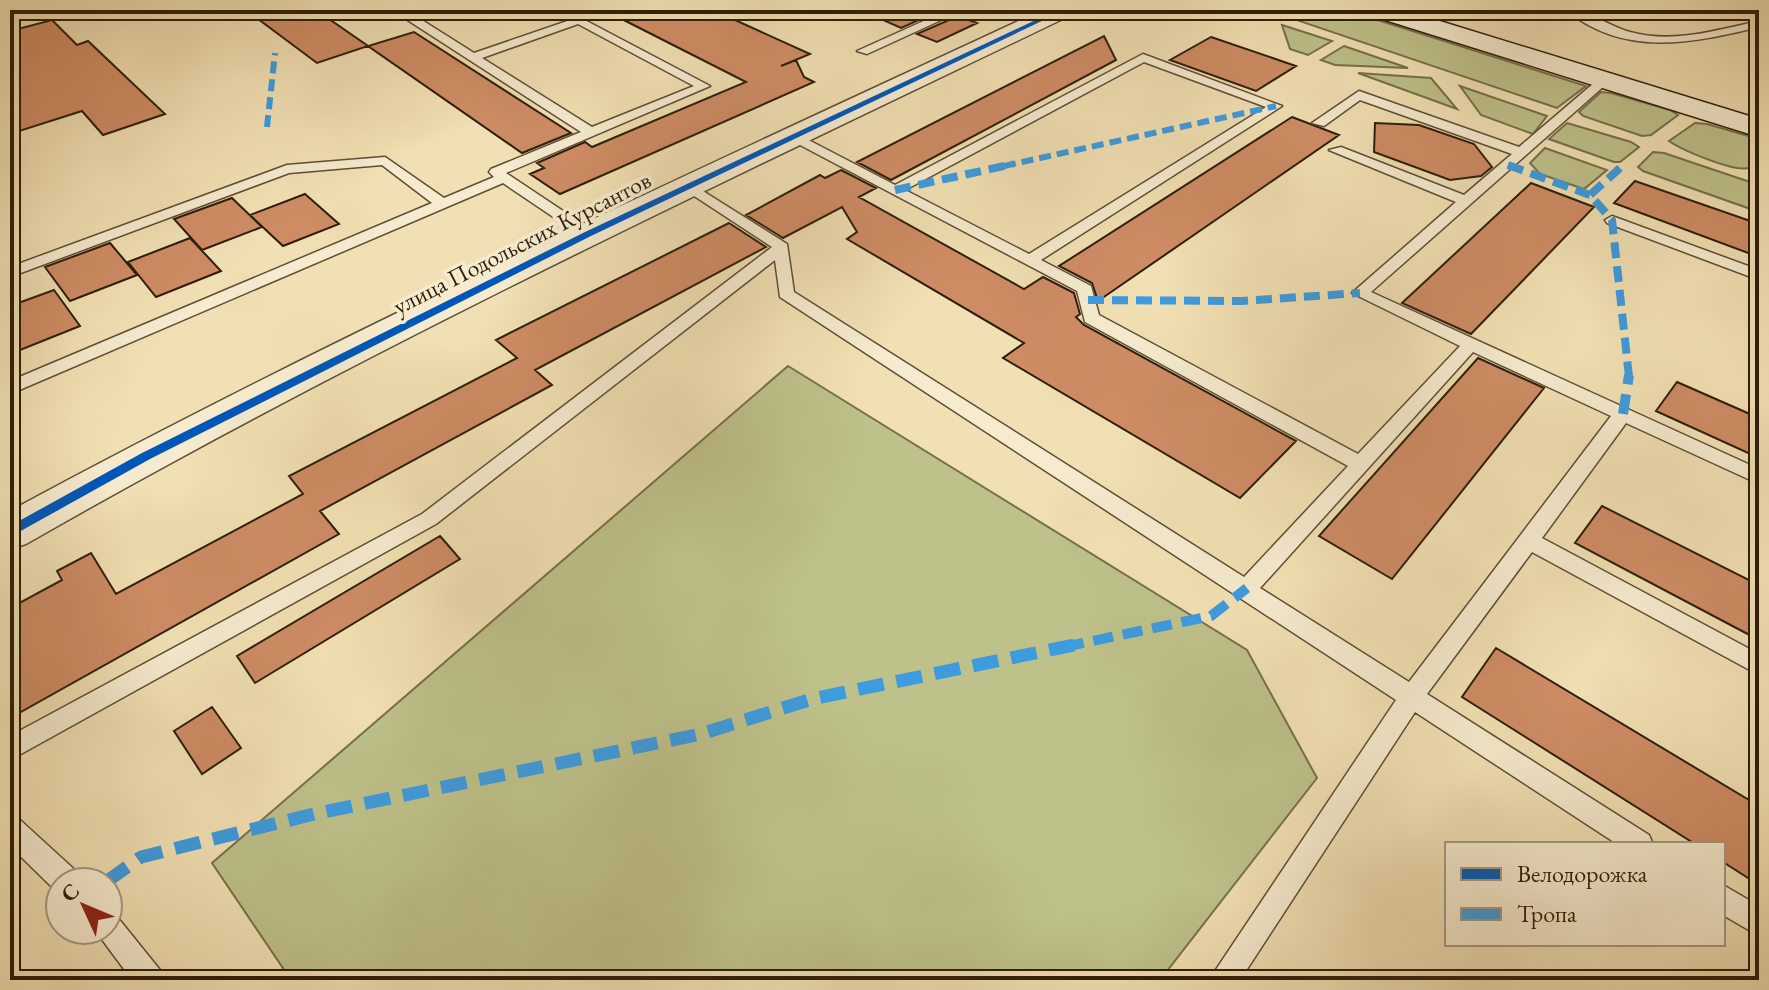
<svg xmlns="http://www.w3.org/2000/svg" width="1769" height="990" viewBox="0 0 1769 990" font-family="'EB Garamond',serif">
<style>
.green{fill:#bec18a;stroke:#76704a;stroke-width:2}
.building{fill:#ce8c65;stroke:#2d1e0b;stroke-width:2}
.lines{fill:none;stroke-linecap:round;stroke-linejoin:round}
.service-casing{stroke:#5e4e35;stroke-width:3}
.tertiary-casing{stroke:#5e4e35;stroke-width:3}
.secondary-casing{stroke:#2d1e0b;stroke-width:3}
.service{fill:#f6ebce;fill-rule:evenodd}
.tertiary{fill:#f6ebce;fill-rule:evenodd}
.secondary{fill:#f6ebce;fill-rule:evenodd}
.quiet-far3{stroke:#3d9bde;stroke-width:6;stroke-dasharray:12 6;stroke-linecap:butt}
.quiet-far2{stroke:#3d9bde;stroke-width:8;stroke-dasharray:16 8;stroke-linecap:butt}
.quiet-far1{stroke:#3d9bde;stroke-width:10;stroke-dasharray:20 10;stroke-linecap:butt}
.quiet{stroke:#3d9bde;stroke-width:13;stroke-dasharray:26 13;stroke-linecap:butt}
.cycleway-casing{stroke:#f6ebce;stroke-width:5}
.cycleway{fill:#0057b8;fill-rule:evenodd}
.labels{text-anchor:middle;stroke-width:7;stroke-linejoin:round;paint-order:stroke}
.far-street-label{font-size:24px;fill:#2d1e0b;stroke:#f6ebce}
</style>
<rect width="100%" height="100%" fill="#f1e0b3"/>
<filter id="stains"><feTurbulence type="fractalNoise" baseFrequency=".0025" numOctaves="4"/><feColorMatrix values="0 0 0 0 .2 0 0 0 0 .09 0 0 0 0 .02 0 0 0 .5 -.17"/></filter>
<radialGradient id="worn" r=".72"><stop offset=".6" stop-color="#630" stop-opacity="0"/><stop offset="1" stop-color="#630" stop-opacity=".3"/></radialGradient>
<path class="green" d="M1267 10H1346L1586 86 1557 108Z
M1282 25 1332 41 1308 55 1290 49Z
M1344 46 1408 68 1335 65 1321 60Z
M1358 73 1431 78 1457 109Z
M1460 86 1547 116 1533 134 1481 115Z
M1601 92 1611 93 1670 110 1678 115 1651 135 1642 136 1583 116 1579 112Z
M1567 123 1631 142 1639 147 1620 162H1614L1549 139Z
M1695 123 1707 124 1759 139V161C1755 163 1752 166 1748 168 1733 172 1682 150 1669 141Z
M1545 148 1607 170 1584 189 1540 174 1530 163Z
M1653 152 1664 153 1759 185V212L1643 171 1638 167Z
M788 366 1247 650 1317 778 1160 980H291L212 863Z"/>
<path class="building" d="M246 10H316L368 46 317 63Z
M604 10H713L810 54 781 66 796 60 804 77 814 82 560 194 530 174 544 168 537 163 585 142 592 147 746 82Z
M861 10H941L901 28Z
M958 16 977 23 937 42 917 34Z
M52 20 77 45 88 41 165 114 103 135 82 111 10 134V31Z
M414 32 571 133 522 153 368 46Z
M1104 36 1116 60 891 180 857 162Z
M1211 37 1296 66 1256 91 1170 60Z
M1292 117 1339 135 1098 301 1092 283 1059 266Z
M1375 123 1419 125 1474 144 1492 167 1481 176 1450 180 1374 152Z
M841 170 876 188 859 197 1024 289 1043 277 1074 293 1080 314 1076 317 1084 325 1296 441 1240 498 1003 358 1024 343 847 239 857 232 842 207 783 238 746 215 820 175 825 178Z
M1635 181 1759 224V257L1614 203Z
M1531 183 1594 207 1471 334 1402 303Z
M305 194 339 224 283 246 250 215Z
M232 198 262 227 202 250 174 219Z
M729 223 766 247 535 370 552 385 320 511 339 534 10 718V608L62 580 57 571 91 553 116 594 303 494 289 476 517 358 496 340Z
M190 238 221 271 156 297 128 262Z
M110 243 137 275 70 301 45 267Z
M54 290 80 326 10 354V306Z
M1478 358 1544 388 1392 579 1319 536Z
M1677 382 1759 418V458L1656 411Z
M1602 506 1759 585V640L1575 543Z
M440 536 460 559 255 683 237 656Z
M1496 648 1759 806V885L1723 862V844H1695L1462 697Z
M212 707 241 748 202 774 174 731Z"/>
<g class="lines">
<g class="service-casing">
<path id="service" d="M348 10H371L365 13Z
M392 10H406L474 53 579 17 710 86 506 173 593 231V237H583L503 183 10 394V381L432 203 382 165 289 173 10 277V267L287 165 385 157 444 198 494 177 489 172 491 169 581 132ZM578 24 694 86 592 127 482 58Z
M948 10H963L867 54 857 51Z
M1566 10C1590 10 1608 26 1630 32 1673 44 1717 30 1759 21V27C1693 43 1625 58 1566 10Z
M1143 54 1282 106 1041 260 1091 286 1099 315 1358 454 1460 346 1352 293 1456 202 1329 150 1341 147 1464 195 1512 154 1360 100 1324 126 1312 123 1359 91 1519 147 1601 77 1611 80 1371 292 1759 469V484L1626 423 1542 538 1759 654V675L1532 552 1427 694 1649 835 1653 844H1617L1415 712 1240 980H1209L1396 700 780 297 775 260 436 524 10 760V736L422 514 772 247 682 188V182L687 181 787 244 794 292 1244 577 1348 466 1085 322 1077 291 783 136 795 133 895 185ZM1144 62 1266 107 1029 254 905 190ZM1473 352 1611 416 1409 682 1260 588Z
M1612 216 1759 270V280L1607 223 1605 220Z
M10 815 19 819 77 872 81 882H60V893L57 892 10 846Z
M1723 885 1759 906V936L1723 915Z
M108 914 118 918 160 970 164 980H132L95 930H108Z"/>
</g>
<g class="tertiary-casing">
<path id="tertiary" d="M1042 10H1074L1071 15C719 184 364 350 26 544L10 549V511C346 329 696 171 1042 10Z"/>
</g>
<g class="secondary-casing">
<path id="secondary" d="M1366 10H1404L1759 119V137L1369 15Z"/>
</g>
<use href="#service" class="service"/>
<use href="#tertiary" class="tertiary"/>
<use href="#secondary" class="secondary"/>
<path class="quiet-far3" d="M10 14 49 10
M267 127 275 53
M1508 165 1511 166
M1004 166 1276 106"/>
<path class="quiet-far2" d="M1508 165 1590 195
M1620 168 1590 195 1612 220 1629 377
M895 190 1013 164
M1088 300 1242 301 1360 293"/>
<path class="quiet-far1" d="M1623 414 1629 375
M1064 647 1211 616 1247 588"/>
<path class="quiet" d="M106 882 141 857 318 813 701 734 812 699 1074 645"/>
<g class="cycleway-casing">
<path id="cycleway" d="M1057 10H1065L591 236 150 459 10 537V526L142 453 585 232Z"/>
</g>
<use href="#cycleway" class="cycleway"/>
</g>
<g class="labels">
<g class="far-street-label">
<text transform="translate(522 243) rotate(-27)" y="8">улица Подольских Курсантов</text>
</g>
</g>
<rect width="1769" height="990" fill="none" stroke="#f1e0b3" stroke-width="40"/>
<rect x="12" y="12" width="1745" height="966" fill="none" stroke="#2d1e0b" stroke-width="4"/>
<rect x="20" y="20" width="1729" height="950" fill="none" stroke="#2d1e0b" stroke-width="2"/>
<rect x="1445" y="842" width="280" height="104" fill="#f6ebce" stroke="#a69980" stroke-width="2"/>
<rect x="1461" y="868" width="40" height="12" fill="#0057b8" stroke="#a69980" stroke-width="2"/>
<text x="1517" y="882" font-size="24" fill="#2d1e0b">Велодорожка</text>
<rect x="1461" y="908" width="40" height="12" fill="#3d9bde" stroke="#a69980" stroke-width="2"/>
<text x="1517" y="922" font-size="24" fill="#2d1e0b">Тропа</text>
<g transform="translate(84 906) rotate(314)"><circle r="38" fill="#f6ebce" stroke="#a69980" stroke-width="2"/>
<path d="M0-6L14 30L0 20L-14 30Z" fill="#8f2418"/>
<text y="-12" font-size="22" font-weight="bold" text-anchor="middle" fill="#2d1e0b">С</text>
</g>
<rect width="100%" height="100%" filter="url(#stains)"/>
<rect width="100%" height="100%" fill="url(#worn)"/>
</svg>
